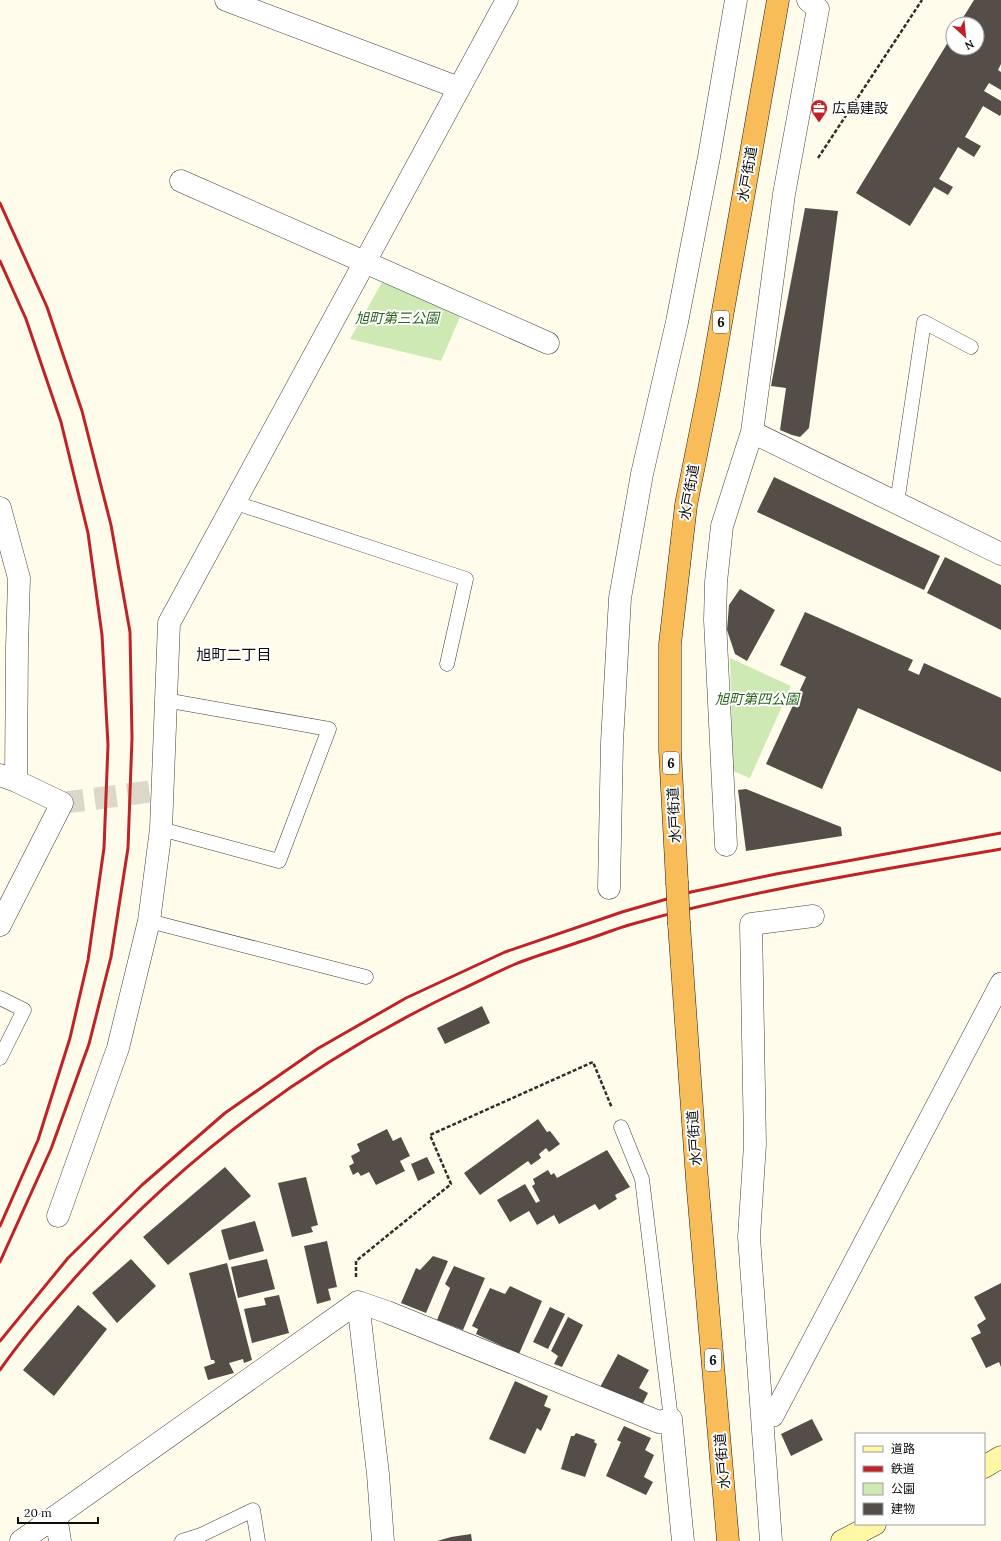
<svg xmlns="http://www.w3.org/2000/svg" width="1001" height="1541" viewBox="0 0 1001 1541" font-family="Lora,'Noto Sans JP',serif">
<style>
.green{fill:#cfe9b5}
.building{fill:#554e48}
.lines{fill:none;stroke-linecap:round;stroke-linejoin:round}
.minor-tunnel{stroke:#dbd8ca;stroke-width:22;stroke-dasharray:22 11;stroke-linecap:butt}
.service-casing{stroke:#3f3f3f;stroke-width:15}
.pedestrian-casing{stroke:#3f3f3f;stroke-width:22}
.minor-casing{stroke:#3f3f3f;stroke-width:23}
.secondary-casing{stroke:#2e2e2e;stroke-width:23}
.trunk-casing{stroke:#1d1d1d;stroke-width:23}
.path{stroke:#2e2e2e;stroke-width:2.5;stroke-dasharray:4 2;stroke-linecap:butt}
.service{stroke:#fff;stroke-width:14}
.pedestrian{stroke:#fff;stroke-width:21}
.minor{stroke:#fff;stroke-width:22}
.secondary{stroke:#fff7a6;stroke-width:22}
.trunk{stroke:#f8bc59;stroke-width:22}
.rail{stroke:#be2327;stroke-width:3}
.trunk-bridge-casing{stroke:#1d1d1d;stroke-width:23;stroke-linecap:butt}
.trunk-bridge{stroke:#f8bc59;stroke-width:22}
.labels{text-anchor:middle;stroke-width:4;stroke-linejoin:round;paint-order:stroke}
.shield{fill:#fff;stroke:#555;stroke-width:1}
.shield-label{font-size:13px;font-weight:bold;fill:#0c0c0c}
.poi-label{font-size:14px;fill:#0c0c0c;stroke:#fff;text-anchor:start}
.street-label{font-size:14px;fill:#0c0c0c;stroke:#fff}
.park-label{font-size:14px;font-style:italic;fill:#2a641c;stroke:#fff}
.neighbourhood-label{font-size:15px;fill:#0c0c0c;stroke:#fff}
</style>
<rect width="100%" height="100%" fill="#fffceb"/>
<path class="green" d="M385 277 460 317 441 361 350 339Z
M730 658 791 686 750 778 733 771Z"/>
<path class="building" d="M974 0H1001V64L998 70 1001 72V90L989 83 984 91 1001 101V114L1000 116 983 106 965 137 981 146 974 157 958 147 939 179 953 187 948 195 934 187 910 226 856 193 953 34V48H977V24H959Z
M805 208 838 211 809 428 800 437 792 435 780 430 786 388 771 386Z
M774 477 940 556 924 590 757 512Z
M945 557 1001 585V630L927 593Z
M740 589 775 610 747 661 735 654 727 630 729 605Z
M805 612 913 660 908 670 919 675 924 663 1001 698V772L858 708 822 789 766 764 806 677 780 665Z
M746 789 841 827 842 836 746 851 738 790Z
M482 1006 490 1023 445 1044 437 1028Z
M538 1119 547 1132 550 1131 560 1144 549 1152 546 1148 539 1154 541 1158 531 1165 528 1161 480 1195 464 1173Z
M387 1129 393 1141 401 1137 410 1156 400 1161 405 1171 376 1185 369 1172 361 1176 358 1172 353 1175 349 1166 354 1163 351 1156 360 1151 357 1144Z
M607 1150 630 1187 615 1195 617 1199 599 1210 595 1204 559 1224 554 1215 537 1225 529 1211 510 1222 497 1200 525 1184 536 1203 540 1201 532 1186 535 1184 533 1179 548 1170 551 1175 554 1173 557 1178Z
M427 1157 435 1173 418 1181 411 1164Z
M225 1167 251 1196 168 1265 143 1237Z
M306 1177 318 1225 311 1227 313 1232 292 1237 278 1183Z
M255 1221 264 1251 229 1260 221 1230Z
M327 1241 337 1287 328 1289 331 1300 317 1304 304 1246Z
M433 1256 448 1261 426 1313 401 1303 416 1268 420 1270Z
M131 1259 156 1286 117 1323 92 1293Z
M267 1259 275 1289 238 1298 231 1267Z
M227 1263 252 1360 244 1363 243 1359 229 1363 234 1373 208 1380 204 1367 215 1363 214 1360H211L189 1273Z
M454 1266 485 1278 463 1330 437 1320 450 1288 445 1284Z
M1001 1283V1367L999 1362 986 1368 971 1338 981 1333 977 1325 986 1319 974 1297Z
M510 1286 542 1301 519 1354 476 1334 478 1329 472 1326 490 1288 505 1294Z
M279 1295 289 1333 252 1343 244 1309 266 1305 264 1298Z
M78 1305 107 1329 54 1396 23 1370Z
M550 1307 565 1314 548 1349 533 1342Z
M568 1317 583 1325 562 1367 554 1364 558 1356 551 1351Z
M618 1354 649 1370 639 1388 648 1393 641 1407 599 1389Z
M515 1381 548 1396 544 1406 551 1409 541 1431 537 1428 525 1454 489 1439Z
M812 1419 823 1440 791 1456 781 1434Z
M624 1426 651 1438 645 1450 654 1455 644 1477 653 1482 646 1495 606 1476 621 1442 617 1440Z
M576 1433 595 1440 594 1442 597 1444 585 1477 561 1469 571 1436H574Z
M471 1534 472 1541H437L451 1537Z"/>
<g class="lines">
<path class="minor-tunnel" d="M62 803 162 790"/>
<g class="service-casing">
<path id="service" d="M233 502 466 579 447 664
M897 503 924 322 971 347
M161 829 279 861 329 729 165 700
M149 921 366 977
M0 998 24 1010 0 1058
M621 1127 642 1179 671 1419
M182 1541 201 1535 253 1510 258 1541"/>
</g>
<g class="pedestrian-casing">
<path id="pedestrian" d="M762 1416H773L1001 983"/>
</g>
<g class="minor-casing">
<path id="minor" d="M226 0 459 88
M181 181 548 343
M752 432 1001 554
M0 508 19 578 17 647 16 781
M0 775 16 781 62 803 0 925
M726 845 715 620 716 582 722 526 752 432 784 194 818 9 808 0
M609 888 612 742 620 598 642 474 677 322 709 157 736 0
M58 1216 118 1048 149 921 161 829 169 623 507 0
M358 1302 378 1474 383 1541
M56 1516 60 1541
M21 1541 358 1302 387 1312 659 1422 671 1419 683 1541
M771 1541 749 1237 755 1144 751 924 813 916"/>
</g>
<g class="secondary-casing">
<path id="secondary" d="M984 1467 1001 1457
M842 1541 875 1524"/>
</g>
<g class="trunk-casing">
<path id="trunk" d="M677 882 670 750V644L686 505 709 390 778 0
M679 924 697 1179 728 1541"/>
</g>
<path class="path" d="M818 158 922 0
M356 1277V1261L451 1184 430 1135 593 1062 612 1108"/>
<use href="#service" class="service"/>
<use href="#pedestrian" class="pedestrian"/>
<use href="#minor" class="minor"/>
<use href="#secondary" class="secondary"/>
<use href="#trunk" class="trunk"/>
<path class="rail" d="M0 203 47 307 82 411 111 525 130 632 132 738 128 848 111 957 89 1044 51 1149 0 1262
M0 261 26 319 61 422 88 533 102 635 108 745 104 848 88 960 70 1038 38 1140 0 1226
M0 1341 68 1258 142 1185 225 1113 317 1049 406 998 505 952 622 912 691 892 776 874 1001 833
M0 1370C20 1341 43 1314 66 1288 176 1161 309 1062 460 990 477 982 495 973 513 965 534 956 557 950 579 942 596 937 612 930 629 925 751 890 876 871 1001 849"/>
<g class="trunk-bridge-casing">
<path id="trunk-bridge" d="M677 882 679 924"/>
</g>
<use href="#trunk-bridge" class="trunk-bridge"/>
</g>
<defs>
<g id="office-pin" transform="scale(0.9)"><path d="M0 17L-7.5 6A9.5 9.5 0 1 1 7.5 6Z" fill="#be2327" stroke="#fff"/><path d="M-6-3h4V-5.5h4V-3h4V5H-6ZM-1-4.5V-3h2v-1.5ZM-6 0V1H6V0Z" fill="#fff"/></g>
</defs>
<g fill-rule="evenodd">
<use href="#office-pin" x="819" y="108"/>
</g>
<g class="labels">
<g class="shield">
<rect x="713" y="311" width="16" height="22" rx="3"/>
<rect x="663" y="752" width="16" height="22" rx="3"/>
<rect x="705" y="1349" width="16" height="22" rx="3"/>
</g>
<g class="shield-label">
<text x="721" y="327">6</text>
<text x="671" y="768">6</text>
<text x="713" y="1365">6</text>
</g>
<g class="poi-label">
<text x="832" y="113">広島建設</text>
</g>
<g class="street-label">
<text transform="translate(747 174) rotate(-80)" y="5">水戸街道</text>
<text transform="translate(689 492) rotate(-80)" y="5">水戸街道</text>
<text transform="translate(674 815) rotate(-93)" y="5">水戸街道</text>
<text transform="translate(694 1138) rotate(-94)" y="5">水戸街道</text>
<text transform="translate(722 1461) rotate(-95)" y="5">水戸街道</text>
</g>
<g class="park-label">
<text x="397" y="323">旭町第三公園</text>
<text x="757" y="704">旭町第四公園</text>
</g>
<g class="neighbourhood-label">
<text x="234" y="660">旭町二丁目</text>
</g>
</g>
<rect x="855" y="1433" width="130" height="92" fill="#ffffff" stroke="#9e9e9e"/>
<rect x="863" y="1446" width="20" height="6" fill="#fff7a6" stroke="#9e9e9e"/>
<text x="891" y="1453" font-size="12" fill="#0c0c0c">道路</text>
<rect x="863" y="1466" width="20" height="6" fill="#be2327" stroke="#9e9e9e"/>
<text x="891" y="1473" font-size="12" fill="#0c0c0c">鉄道</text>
<rect x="863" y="1483" width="20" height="12" fill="#cfe9b5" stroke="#9e9e9e"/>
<text x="891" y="1493" font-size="12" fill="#0c0c0c">公園</text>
<rect x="863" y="1503" width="20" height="12" fill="#554e48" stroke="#9e9e9e"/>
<text x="891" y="1513" font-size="12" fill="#0c0c0c">建物</text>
<g transform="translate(965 36) rotate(153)"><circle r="19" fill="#ffffff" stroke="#9e9e9e"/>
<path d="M0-3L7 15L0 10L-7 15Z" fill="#be2327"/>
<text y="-6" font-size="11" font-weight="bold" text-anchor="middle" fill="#0c0c0c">N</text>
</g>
<path d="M18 1517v6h80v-6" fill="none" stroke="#0c0c0c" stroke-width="2"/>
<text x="24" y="1517" font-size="12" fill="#0c0c0c" stroke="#ffffff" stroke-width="3" paint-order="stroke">20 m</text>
</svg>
